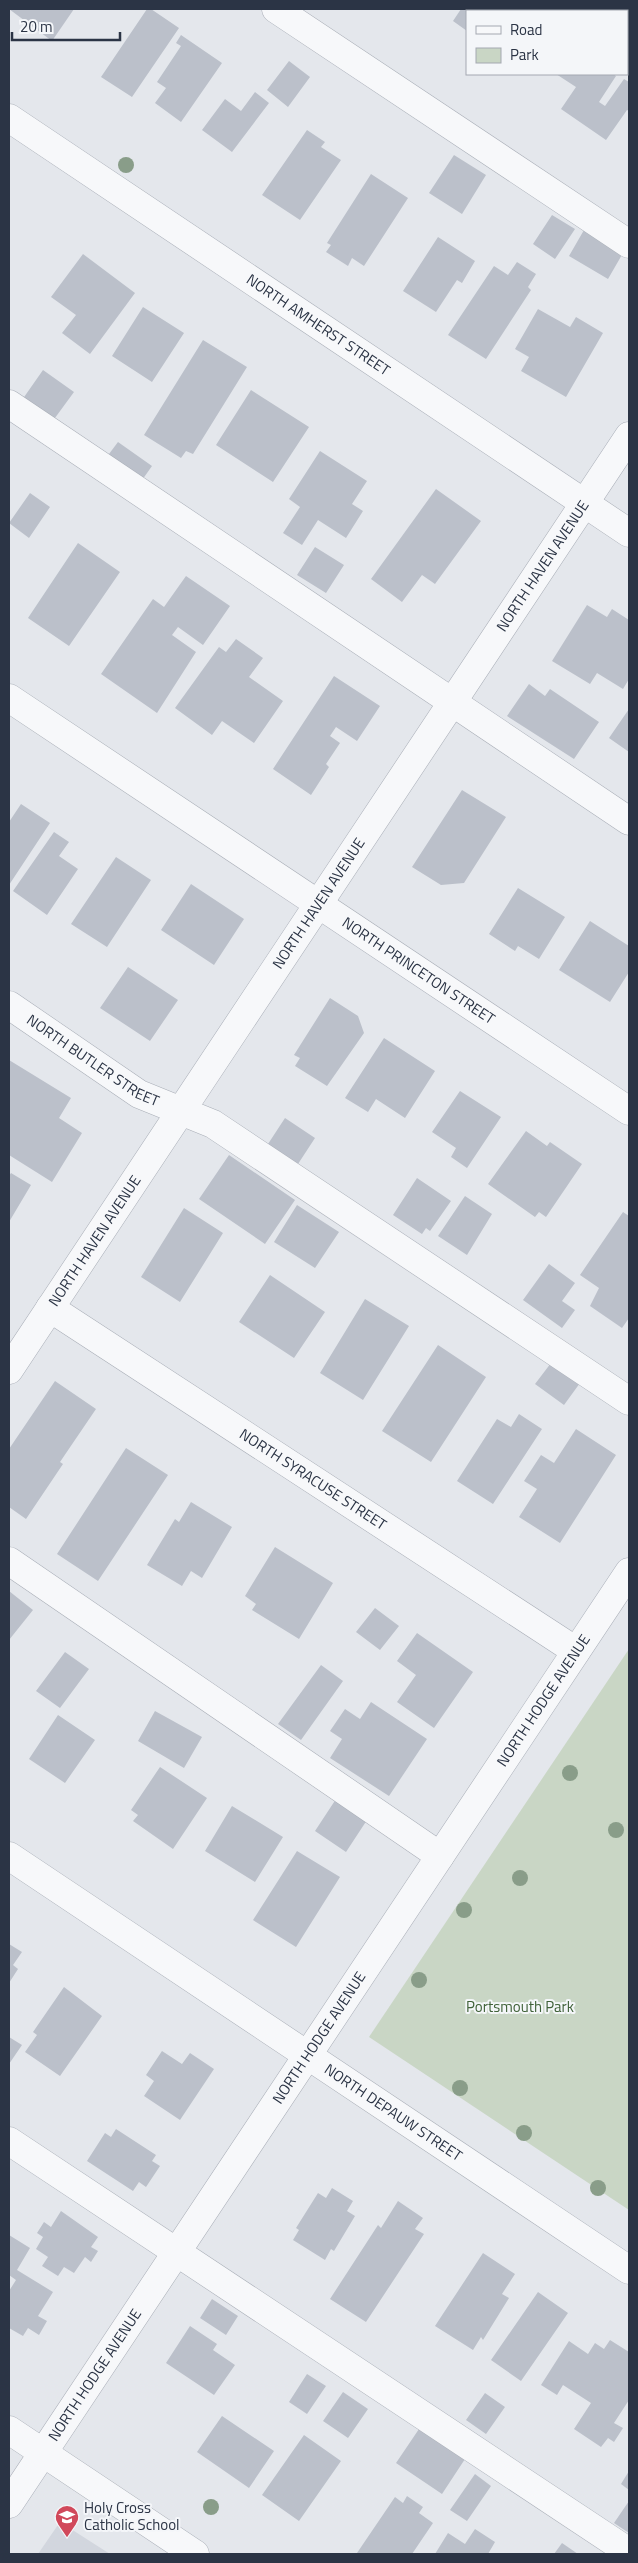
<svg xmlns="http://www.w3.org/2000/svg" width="638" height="2563" viewBox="0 0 638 2563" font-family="'Titillium Web',sans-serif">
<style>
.built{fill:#d2d6de}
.park{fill:#c9d6c5}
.building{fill:#bbc0ca}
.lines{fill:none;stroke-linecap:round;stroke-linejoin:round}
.minor-casing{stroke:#a9aeb7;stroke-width:29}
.minor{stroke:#f7f8fa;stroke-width:28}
.tree{fill:#899d89}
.labels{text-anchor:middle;stroke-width:4;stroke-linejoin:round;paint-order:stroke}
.street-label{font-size:15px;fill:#2b3445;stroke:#f4f6f9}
.park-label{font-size:15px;fill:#3f6138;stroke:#f4f6f9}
.poi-label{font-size:15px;fill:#2b3445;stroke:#f4f6f9;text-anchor:start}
</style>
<rect width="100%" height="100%" fill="#e4e7ec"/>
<path class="built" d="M60 2522 110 2554H38Z"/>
<path class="park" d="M629 1649V2210L369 2037Z"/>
<path class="building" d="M9 9H74L52 41Z
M147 9H151L179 28 132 97 101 77Z
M461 9H550L548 11H467V31L453 21Z
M181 35 222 63 181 122 155 103 166 88 157 82 181 46 176 43Z
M289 61 310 77 288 107 267 90Z
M556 74H613L616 76 599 102 605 106 624 79 629 82V111L627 110 606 140 561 109 576 87Z
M255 92 269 103 232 152 202 130 225 99 241 111Z
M307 130 325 142 321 147 341 160 300 220 262 195Z
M454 155 486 175 462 214 429 193Z
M371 174 408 198 364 266 352 258 348 266 326 252 331 245 327 243Z
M552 215 575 229 555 259 533 244Z
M584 230 623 253 608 279 569 256Z
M438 237 475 261 462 283 457 280 436 312 403 291Z
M83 254 135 293 90 354 62 333 76 315 51 297Z
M517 262 536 274 528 287 531 290 486 359 448 335 494 266 508 275Z
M143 307 184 333 152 382 112 356Z
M538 309 570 327 576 317 603 333 566 397 521 371 529 357 515 349Z
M203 340 247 367 193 454 186 451 181 458 144 435Z
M43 370 74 392 52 422 22 400Z
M251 390 309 427 273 482 216 445Z
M118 442 152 466 140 483 106 458Z
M320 451 367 481 352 504 363 511 346 538 318 520 302 545 283 533 300 507 289 499Z
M436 489 481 521 435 584 422 575 402 602 371 579Z
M30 493 50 507 29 538 9 523Z
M78 543 120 572 69 646 28 618Z
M315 547 344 565 326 593 297 575Z
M186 576 230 606 203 645 178 627 172 635 196 652 157 713 101 674 153 599 164 607Z
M587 605 607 617 612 609 629 620V679L623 689 597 673 590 684 552 661Z
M236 639 263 658 249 677 283 701 254 743 222 721 212 735 175 708 219 647 226 652Z
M334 676 380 706 357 741 336 727 330 736 340 743 326 764 329 767 311 795 273 769Z
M529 684 545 696 550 689 599 722 574 759 507 716Z
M629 709V752L609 738Z
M462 790 506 817 464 883 441 885 412 867Z
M21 804 50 823 9 885V822Z
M54 832 69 842 59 856 78 869 47 915 13 891Z
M116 857 151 880 107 947 71 924Z
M191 884 244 919 214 965 161 930Z
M518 888 565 917 539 959 518 946 515 951 489 934Z
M590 921 629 946V972L610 1002 559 970Z
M128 967 178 1000 150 1041 100 1008Z
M330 998 358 1016 364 1033 327 1086 295 1066 300 1058 294 1055Z
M384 1038 435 1071 405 1118 376 1099 368 1112 345 1098Z
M9 1060 71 1098 59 1118 82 1133 52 1182 9 1155Z
M460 1091 501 1117 467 1168 451 1157 456 1148 432 1132Z
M285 1118 315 1138 298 1164 268 1144Z
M526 1131 547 1146 550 1142 582 1164 546 1217 539 1212 535 1217 488 1184Z
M229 1155 295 1200 265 1244 199 1199Z
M11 1173 31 1185 9 1222V1176Z
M417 1178 451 1201 430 1231 426 1228 422 1234 393 1215Z
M465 1196 492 1214 467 1255 438 1236Z
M297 1205 339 1232 315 1268 274 1242Z
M184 1208 223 1233 180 1302 141 1277Z
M623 1212 629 1216V1318L622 1328 590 1306 599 1288 580 1275Z
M549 1264 575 1283 562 1301 575 1310 562 1328 523 1300Z
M270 1275 325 1312 294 1358 239 1322Z
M365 1299 409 1326 363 1400 320 1373Z
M438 1345 486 1377 431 1462 382 1431Z
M551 1363 580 1383 564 1405 535 1384Z
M55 1381 96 1409 60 1462 63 1464 26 1519 9 1507V1449Z
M519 1414 542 1429 493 1504 457 1481 497 1419 511 1427Z
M576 1429 616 1455 560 1543 519 1517 537 1489 524 1481 541 1455 554 1463Z
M126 1448 168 1475 98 1581 57 1554Z
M191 1502 232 1527 202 1578 191 1571 182 1586 147 1565 175 1519 179 1522Z
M275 1547 333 1583 299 1639 252 1610 256 1604 245 1596Z
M9 1591 33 1610 9 1640Z
M375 1608 399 1626 380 1650 356 1632Z
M417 1633 473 1672 434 1728 397 1702 416 1675 397 1661Z
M65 1652 89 1669 60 1708 36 1691Z
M321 1665 343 1681 301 1740 278 1724Z
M371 1702 427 1739 389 1796 330 1758 342 1739 330 1731 345 1709 360 1719Z
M155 1711 202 1737 184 1768 138 1741Z
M58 1715 95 1740 65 1783 29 1759Z
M160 1767 207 1798 173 1849 133 1821 138 1815 131 1810Z
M338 1796 369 1817 346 1852 315 1831Z
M232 1806 283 1837 255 1882 205 1851Z
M297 1851 340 1877 296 1947 253 1920Z
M9 1944 22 1952 13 1965 18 1969 9 1983Z
M64 1987 102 2016 60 2076 25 2052 37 2035 33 2032Z
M9 2037 22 2045 9 2064Z
M162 2051 182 2064 190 2053 214 2069 180 2120 144 2096 154 2081 146 2075Z
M116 2129 156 2155 152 2161 160 2166 146 2187 139 2182 133 2191 87 2161 105 2133 111 2137Z
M332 2188 353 2201 347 2211 355 2216 334 2251 331 2249 325 2260 293 2240 299 2230 296 2228 318 2193 326 2198Z
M398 2201 423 2218 415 2229 424 2234 366 2322 330 2299 378 2225 381 2228Z
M61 2211 98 2237 91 2247 98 2251 91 2262 85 2257 74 2273 64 2267 58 2276 42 2266 48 2257 36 2249 43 2237 37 2233 44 2222 51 2227Z
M9 2235 30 2248 17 2270 53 2292 38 2316 47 2321 39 2335 28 2328 23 2336 9 2328V2291L16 2280 9 2275Z
M483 2253 515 2274 502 2294 509 2298 483 2340 481 2337 473 2350 435 2326Z
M538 2292 568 2313 521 2381 491 2360Z
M212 2299 238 2316 226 2335 200 2318Z
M190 2326 217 2344 213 2350 235 2365 214 2395 166 2363Z
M610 2340 629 2352V2400L614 2423 623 2428 614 2442 608 2438 601 2447 574 2429 591 2403 563 2385 557 2395 541 2385 569 2341 588 2354 595 2343 604 2349Z
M307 2374 326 2386 307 2414 289 2402Z
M343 2392 368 2409 348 2438 323 2421Z
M485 2393 505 2407 486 2434 466 2420Z
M222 2416 274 2451 249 2488 197 2452Z
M419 2429 465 2459 442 2494 396 2463Z
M304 2435 341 2461 299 2521 262 2495Z
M629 2471V2490L621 2484Z
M475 2474 491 2486 467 2521 450 2510Z
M407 2496 423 2507 419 2513 433 2523 412 2554 357 2553 395 2497 403 2503Z
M629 2501V2533L614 2523Z
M475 2529 495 2542 488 2554H435L448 2533 465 2544Z
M562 2543 578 2554H554Z"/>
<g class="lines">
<g class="minor-casing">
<g id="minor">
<path d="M276 9 629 244"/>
<path id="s1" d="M9 118 629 533"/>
<path d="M9 404 629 821"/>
<path id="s2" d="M9 698 629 1111"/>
<path id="s3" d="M9 1005 139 1094 213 1124 629 1401"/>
<path id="s4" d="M50 1308 576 1651"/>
<path id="s5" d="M9 1370 629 436"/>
<path d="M9 1561 440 1856"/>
<path id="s6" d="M9 1856 629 2270"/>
<path d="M9 2141 629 2552"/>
<path d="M9 2430 195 2554"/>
<path id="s7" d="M9 2504 629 1572"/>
</g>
</g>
<use href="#minor" class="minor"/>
</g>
<g class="tree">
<circle cx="126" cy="165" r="8"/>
<circle cx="570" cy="1773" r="8"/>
<circle cx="616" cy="1830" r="8"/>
<circle cx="520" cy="1878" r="8"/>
<circle cx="464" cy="1910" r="8"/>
<circle cx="419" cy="1980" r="8"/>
<circle cx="460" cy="2088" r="8"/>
<circle cx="524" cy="2133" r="8"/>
<circle cx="598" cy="2188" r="8"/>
<circle cx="211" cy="2507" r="8"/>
</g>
<defs>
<g id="school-pin" transform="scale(1.25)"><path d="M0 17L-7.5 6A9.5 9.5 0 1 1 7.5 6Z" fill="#d1495b" stroke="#f4f6f9"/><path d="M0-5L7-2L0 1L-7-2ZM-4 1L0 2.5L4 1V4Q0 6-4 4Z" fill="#fff"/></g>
</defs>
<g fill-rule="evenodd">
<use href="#school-pin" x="67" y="2517"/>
</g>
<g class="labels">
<g class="street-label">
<text dy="5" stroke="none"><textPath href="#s1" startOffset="372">NORTH AMHERST STREET</textPath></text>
<text dy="5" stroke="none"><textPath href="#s5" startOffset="965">NORTH HAVEN AVENUE</textPath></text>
<text dy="5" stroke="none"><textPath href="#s5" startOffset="560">NORTH HAVEN AVENUE</textPath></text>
<text dy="5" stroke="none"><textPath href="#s2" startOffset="492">NORTH PRINCETON STREET</textPath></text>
<text dy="5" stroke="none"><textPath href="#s3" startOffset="101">NORTH BUTLER STREET</textPath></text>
<text dy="5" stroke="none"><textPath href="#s5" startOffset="155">NORTH HAVEN AVENUE</textPath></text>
<text dy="5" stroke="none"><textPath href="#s4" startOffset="314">NORTH SYRACUSE STREET</textPath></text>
<text dy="5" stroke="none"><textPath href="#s7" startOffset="965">NORTH HODGE AVENUE</textPath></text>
<text dy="5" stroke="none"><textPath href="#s7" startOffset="560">NORTH HODGE AVENUE</textPath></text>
<text dy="5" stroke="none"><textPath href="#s6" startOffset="462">NORTH DEPAUW STREET</textPath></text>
<text dy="5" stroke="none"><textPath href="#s7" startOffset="155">NORTH HODGE AVENUE</textPath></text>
</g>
<g class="park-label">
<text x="520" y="2012">Portsmouth Park</text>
</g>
<g class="poi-label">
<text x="84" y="2513">Holy Cross<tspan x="84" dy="17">Catholic School</tspan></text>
</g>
</g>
<rect width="638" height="2563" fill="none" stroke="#2b3445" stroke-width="20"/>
<rect x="466" y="10" width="162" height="65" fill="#f4f6f9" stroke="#a4a8b1"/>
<rect x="476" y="26" width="25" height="8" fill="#f7f8fa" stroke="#a4a8b1"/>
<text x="510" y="35" font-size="15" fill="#2b3445">Road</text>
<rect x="476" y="48" width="25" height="15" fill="#c9d6c5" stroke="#a4a8b1"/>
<text x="510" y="60" font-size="15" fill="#2b3445">Park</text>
<path d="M12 32v8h108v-8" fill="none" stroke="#2b3445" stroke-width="2.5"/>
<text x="20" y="32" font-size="15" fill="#2b3445" stroke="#f4f6f9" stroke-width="4" paint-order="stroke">20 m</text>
</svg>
